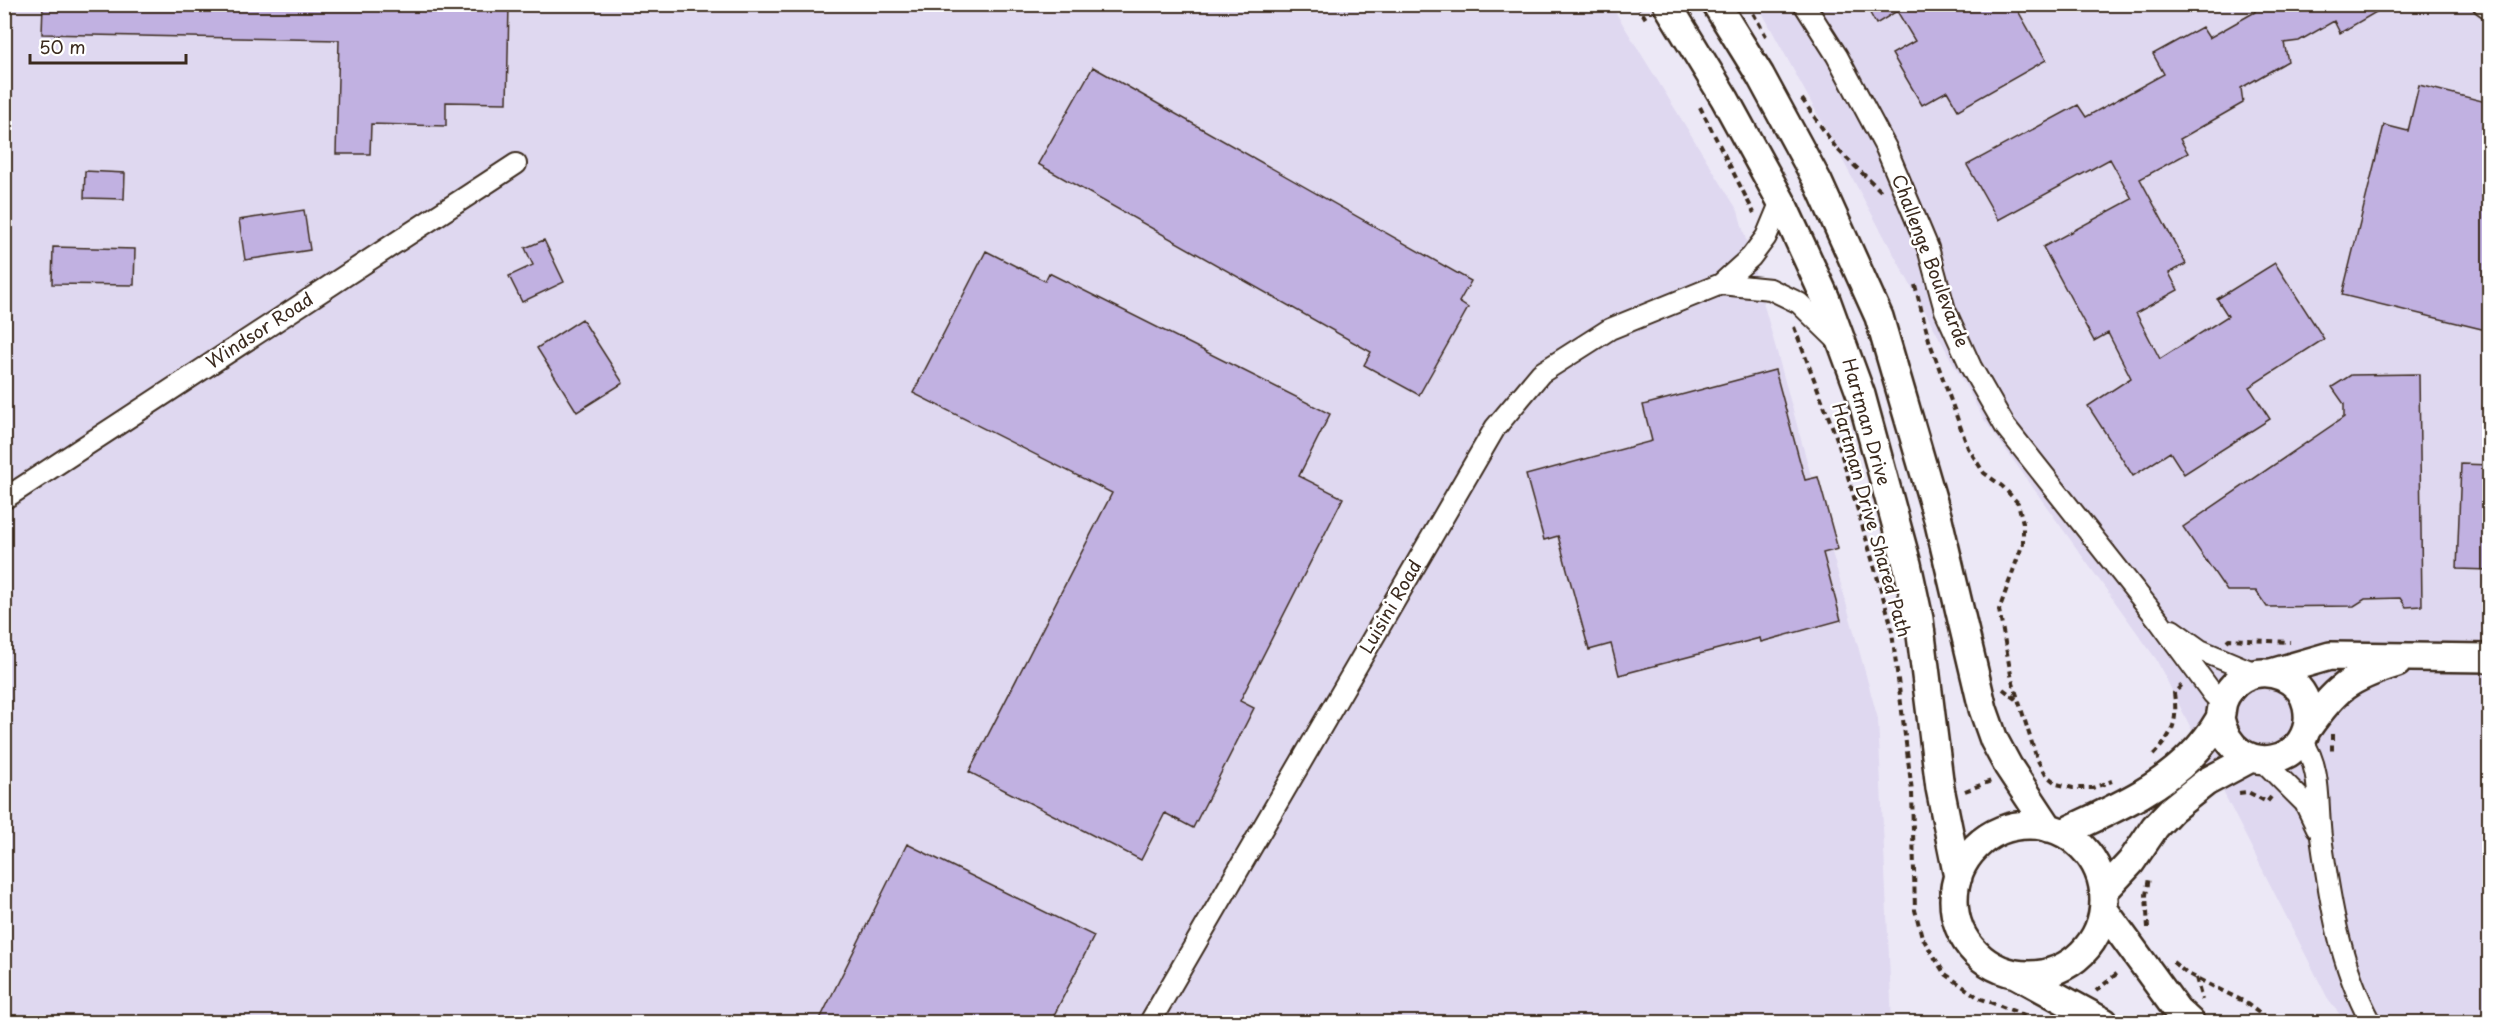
<svg xmlns="http://www.w3.org/2000/svg" width="2494" height="1027" viewBox="0 0 2494 1027" font-family="'Playpen Sans',sans-serif">
<style>
.built{fill:#dfd8f0}
.building{fill:#c1b1e1;stroke:#3b2a1e;stroke-width:1.5}
.lines{fill:none;stroke-linecap:round;stroke-linejoin:round}
.street-casing{stroke:#3b2a1e;stroke-width:24}
.secondary-casing{stroke:#3b2a1e;stroke-width:32}
.path{stroke:#3b2a1e;stroke-width:4;stroke-dasharray:6 4.5;stroke-linecap:butt}
.street{stroke:#fff;stroke-width:20}
.secondary{stroke:#fff;stroke-width:27}
.labels{text-anchor:middle;stroke-width:5;stroke-linejoin:round;paint-order:stroke}
.street-label{font-size:18px;fill:#3b2a1e;stroke:#fff}
</style>
<rect width="100%" height="100%" fill="#ece8f6"/>
<filter id="ink" filterUnits="userSpaceOnUse"><feTurbulence type="fractalNoise" baseFrequency=".0167" numOctaves="2"/><feDisplacementMap in="SourceGraphic" scale="12" xChannelSelector="R" yChannelSelector="G"/><feConvolveMatrix kernelMatrix="1 2 1 2 8 2 1 2 1" color-interpolation-filters="sRGB"/></filter>
<g filter="url(#ink)">
<path class="built" d="M5 5H1611L1738 211 1878 719 1892 1022H5Z
M1758 5H2489V1022H2346L2329 1001 2156 659 1983 418Z"/>
<path class="building" d="M43 4H509L507 103 446 102V126L371 124 370 154H336L339 40 42 34Z
M1865 4H2014L2046 60 1958 110 1947 91 1922 105 1892 54 1915 41 1897 11 1876 24Z
M2254 4H2390L2340 33 2334 21 2299 41 2284 43 2288 61 2241 88 2243 103 2180 139 2188 153 2140 179 2186 264 2169 273 2178 290 2136 313 2160 359 2228 316 2217 299 2275 263 2324 339 2249 387 2270 419 2184 474 2170 452 2133 476 2088 406 2131 378 2108 333 2094 341 2043 247 2132 199 2110 159 1998 220 1967 165 2078 105 2086 117 2164 74 2153 54 2202 27 2209 38 2255 12Z
M1093 67 1471 281 1459 302 1468 308 1419 395 1364 365 1371 352 1038 164Z
M2419 85 2490 103V331L2342 295 2384 125 2408 131Z
M85 171 125 173 124 199 84 198Z
M304 210 310 250 245 260 239 220Z
M544 240 564 282 522 302 509 276 533 265 525 248Z
M53 247 135 249 134 285 52 284Z
M986 251 1045 281 1049 273 1330 414 1299 476 1343 498 1240 701 1254 708 1193 828 1165 813 1141 860 969 772 1112 493 913 393Z
M582 319 623 383 577 412 537 348Z
M1775 370 1805 480 1818 477 1838 549 1823 553 1841 620 1761 642 1760 638 1619 675 1611 644 1589 650 1558 536 1544 540 1526 475 1652 441 1643 405Z
M2419 374 2422 606 2406 607 2400 598 2365 599 2354 606 2267 607 2256 591H2227L2183 527 2344 417V404L2332 387 2351 375Z
M2461 464 2490 465V570L2457 569Z
M907 844 1094 936 1050 1023H818Z"/>
<g class="lines">
<g class="street-casing">
<path id="street" d="M1804 4 1837 56 1886 148 1928 248 1945 310 1971 367 2005 426 2160 622 2213 694 2222 703
M2483 4 2490 9
M1721 284 1770 289 1799 303 1838 341
M4 499 516 164
M2172 630 2200 650 2255 673
M2302 740C2322 769 2317 804 2321 837 2330 901 2340 966 2371 1022
M2262 760 2305 803 2317 828
M1150 1022 1495 428 1541 373 1610 329 1721 284 1751 257 1766 237 1781 201"/>
</g>
<g class="secondary-casing">
<path id="secondary" d="M1667 4 1725 99 1781 201 1825 297 1861 395 1907 564 1919 619 1940 788 1958 877
M1716 4 1760 75 1818 182 1879 317 1938 519 1983 709 1994 740 2008 766 2049 828
M2271 673 2330 656 2490 658
M2307 729C2336 688 2348 678 2397 663
M1954 900a75 75 0 1 1 150 0a75 75 0 1 1-150 0Z
M2063 833C2108 811 2156 792 2191 756 2201 746 2212 732 2219 720 2222 714 2221 708 2223 702 2226 693 2234 683 2243 678 2268 665 2301 678 2307 706 2319 764 2234 785 2220 718
M2104 891 2131 862 2155 827 2172 809 2206 782 2251 758
M2104 910 2177 1010 2190 1022
M2016 974 2104 1022"/>
</g>
<path class="path" d="M1637 4 1646 19
M1748 4 1766 36
M1802 99 1836 148 1881 191
M1700 107 1754 213
M1915 285 1929 340 1968 448 1984 473 2002 486 2018 503 2023 523V543L1999 610 2012 680 2037 759 2046 775 2057 784 2073 788H2092L2112 781
M1794 327 1837 439 1891 624 1912 791 1915 910 1922 937 1944 973 1979 998 2043 1022
M2227 641 2229 639 2290 642
M2003 689 2016 699
M2332 734V754
M2153 755C2173 734 2178 723 2174 693L2183 684
M1965 791 1991 781
M2239 793 2248 792 2267 802 2271 797
M2148 928 2146 895 2149 878
M2173 962 2186 973 2243 1001 2271 1022
M2196 978 2202 1000
M2096 991 2120 971"/>
<use href="#street" class="street"/>
<use href="#secondary" class="secondary"/>
</g>
</g>
<g class="labels">
<g class="street-label">
<text transform="translate(1930 261) rotate(69)" y="6">Challenge Boulevarde</text>
<text transform="translate(260 331) rotate(-33)" y="6">Windsor Road</text>
<text transform="translate(1866 422) rotate(74)" y="6">Hartman Drive</text>
<text transform="translate(1871 520) rotate(74)" y="6">Hartman Drive Shared Path</text>
<text transform="translate(1391 607) rotate(-60)" y="6">Luisini Road</text>
</g>
</g>
<rect width="2494" height="1027" fill="none" stroke="#fff" stroke-width="24"/>
<rect x="12" y="12" width="2470" height="1003" fill="none" stroke="#3b2a1e" stroke-width="2" filter="url(#ink)"/>
<path d="M30 54v9h156v-9" fill="none" stroke="#3b2a1e" stroke-width="3"/>
<text x="39" y="54" font-size="18" fill="#3b2a1e" stroke="#ffffff" stroke-width="4.5" paint-order="stroke">50 m</text>
</svg>
